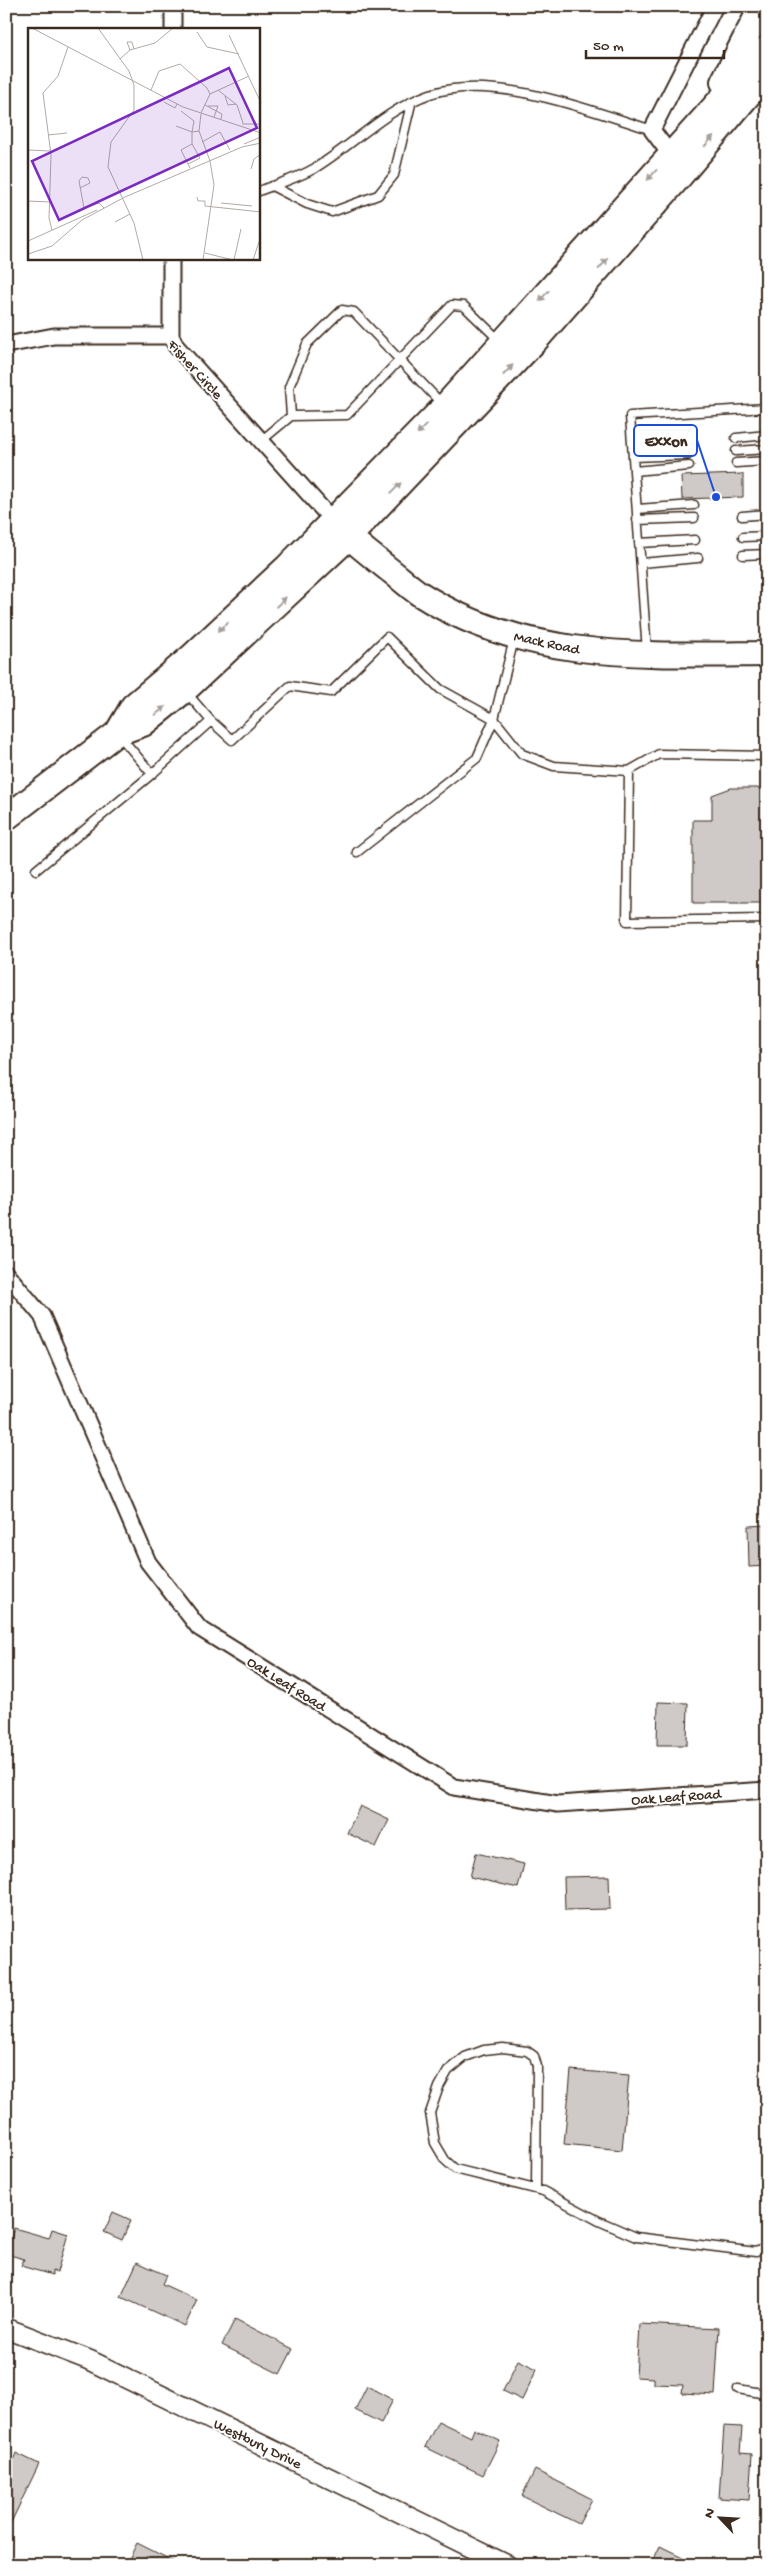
<svg xmlns="http://www.w3.org/2000/svg" width="773" height="2571" viewBox="0 0 773 2571" font-family="'Gochi Hand',sans-serif">
<style>
.building{fill:#cfcac7;stroke:#3b2a1e}
.lines{fill:none;stroke-linecap:round;stroke-linejoin:round}
.service-casing{stroke:#3b2a1e;stroke-width:11}
.minor-casing{stroke:#3b2a1e;stroke-width:19}
.tertiary-casing{stroke:#3b2a1e;stroke-width:22}
.primary-casing{stroke:#3b2a1e;stroke-width:28}
.service{stroke:#fff;stroke-width:8}
.minor{stroke:#fff;stroke-width:15}
.tertiary{stroke:#fff;stroke-width:19}
.primary{stroke:#fff;stroke-width:24}
.oneway{fill:#a79f9a}
.labels{text-anchor:middle;stroke-width:4;stroke-linejoin:round;paint-order:stroke}
.street-label{font-size:15px;fill:#3b2a1e;stroke:#fff}
.inset-road{fill:none;stroke:#b1aaa5;stroke-width:1}
.view{fill:#7b2cbf;fill-opacity:0.15;stroke:#7b2cbf;stroke-width:2.5}
.inset-edge{fill:none;stroke:#3b2a1e;stroke-width:2.5}
.leader{fill:none;stroke:#1d4ed8;stroke-width:2}
.callout-dot{fill:#1d4ed8;stroke:#fff;stroke-width:2}
.callout{fill:#fff;stroke:#1d4ed8;stroke-width:2}
.callout-label{font-size:16px;text-anchor:middle;font-weight:bold;fill:#3b2a1e}
</style>
<rect width="100%" height="100%" fill="#fff"/>
<filter id="ink" filterUnits="userSpaceOnUse"><feTurbulence type="fractalNoise" baseFrequency=".02" numOctaves="2"/><feDisplacementMap in="SourceGraphic" scale="10" xChannelSelector="R" yChannelSelector="G"/><feConvolveMatrix kernelMatrix="1 2 1 2 8 2 1 2 1" color-interpolation-filters="sRGB"/></filter>
<g filter="url(#ink)">
<path class="building" d="M743 474V497L682 499 681 476Z
M731 788H758L767 792V903H693V820H712V795Z
M767 1525V1566L749 1567 748 1526Z
M658 1702 688 1703 687 1745H657Z
M360 1806 389 1820 376 1847 347 1833Z
M476 1853 524 1864 518 1888 470 1877Z
M609 1876 610 1909 565 1910 564 1877Z
M571 2070 629 2075 622 2150 564 2144Z
M113 2212 131 2220 122 2240 104 2232Z
M14 2228 49 2238 52 2229 68 2234 57 2272 52 2271V2275L21 2266 24 2259 6 2254Z
M137 2262 166 2275 162 2284 197 2300 185 2326 121 2297Z
M235 2319 293 2349 280 2374 222 2345Z
M639 2324 719 2328 715 2395 682 2393 683 2385 654 2384V2378L636 2377Z
M518 2360 537 2369 522 2400 503 2391Z
M367 2386 393 2400 381 2423 355 2410Z
M438 2421 471 2437 474 2429 500 2441 483 2475 425 2447Z
M724 2426 742 2427 740 2453 752 2454 749 2500 719 2498Z
M16 2453 39 2464 6 2533V2460L12 2463Z
M535 2470 592 2499 579 2524 522 2496Z
M137 2543 181 2565H126Z
M660 2546 699 2565H651Z"/>
<g class="lines">
<g class="service-casing">
<path id="service" d="M272 186 307 204 332 212 378 195 394 175 411 104
M259 191C277 184 298 178 315 168 353 145 386 109 430 94 495 73 589 110 652 130
M291 416 289 387 307 344 342 310 354 312 442 404
M736 438 767 435
M261 441 291 416 347 415 452 305 464 306 501 342
M633 447 688 441
M736 451 767 449
M633 457 688 455
M736 463 767 461
M634 471 689 466
M637 509 694 505
M742 516 767 514
M637 520 694 518
M743 537 767 536
M639 543 695 540
M743 555 767 554
M641 563 698 558
M647 652 630 416 767 408
M211 721 232 740 290 686 331 692 387 637 440 689 494 719 514 639
M629 771 659 754 767 756
M152 774 211 721 186 692
M357 852 477 758 494 719 522 754 554 766 629 771 627 921 767 919
M36 870 152 774 119 735
M536 2188 537 2066 534 2056 527 2051 503 2048 484 2050 465 2057 448 2071 439 2087 430 2113 435 2143 445 2160 455 2169 543 2191 599 2221 636 2237 756 2252 767 2247
M738 2389 767 2394"/>
</g>
<g class="minor-casing">
<path id="minor" d="M173 29V6
M670 154 652 130 715 6
M171 259V336L176 346 333 521
M6 345 54 336H171
M6 1273 42 1316 148 1562 199 1628 454 1787 558 1804 767 1790"/>
</g>
<g class="tertiary-casing">
<path id="tertiary" d="M6 2328 89 2360 507 2565"/>
</g>
<g class="primary-casing">
<path id="primary" d="M723 82 762 6
M338 526C353 542 370 554 387 568 398 576 408 586 420 594 526 662 646 655 767 654
M117 733 133 706 191 657 287 567 445 406 767 48
M6 818 117 733 143 724 185 690 349 537 536 340 681 175 767 73"/>
</g>
<use href="#service" class="service"/>
<use href="#minor" class="minor"/>
<use href="#tertiary" class="tertiary"/>
<use href="#primary" class="primary"/>
</g>
<defs><path id="oneway-solid" d="M-6-.8H1V-3.2L6.5 0L1 3.2V.8H-6Z" transform="scale(1.25)"/></defs>
<g class="oneway">
<use href="#oneway-solid" transform="translate(709 141) rotate(-50)"/>
<use href="#oneway-solid" transform="translate(652 175) rotate(132)"/>
<use href="#oneway-solid" transform="translate(603 264) rotate(-49)"/>
<use href="#oneway-solid" transform="translate(544 296) rotate(132)"/>
<use href="#oneway-solid" transform="translate(508 370) rotate(-47)"/>
<use href="#oneway-solid" transform="translate(422 429) rotate(134)"/>
<use href="#oneway-solid" transform="translate(396 488) rotate(-46)"/>
<use href="#oneway-solid" transform="translate(281 602) rotate(-44)"/>
<use href="#oneway-solid" transform="translate(223 627) rotate(137)"/>
<use href="#oneway-solid" transform="translate(160 711) rotate(-39)"/>
</g>
</g>
<g class="labels">
<g class="street-label">
<text transform="translate(196 369) rotate(48)" y="5">Fisher Circle</text>
<text transform="translate(547 642) rotate(12)" y="5">Mack Road</text>
<text transform="translate(287 1683) rotate(32)" y="5">Oak Leaf Road</text>
<text transform="translate(676 1796) rotate(-4)" y="5">Oak Leaf Road</text>
<text transform="translate(258 2443) rotate(26)" y="5">Westbury Drive</text>
</g>
</g>
<g transform="translate(28 28)">
<rect width="232" height="232" fill="#fff"/>
<path class="inset-road" d="M4 0 155 79 233 105M70 0 101 43 106 57V82L83 114 80 139 106 195 115 232M169 4 179 19 211 26M201 7 233 75M102 22 99 14H104L106 21M92 31 102 22 127 15 145 0M123 62 131 43 152 36 179 60 182 66 173 85M190 62 209 77 215 95M182 66 221 48M197 68 200 77 208 76M136 74 147 80 149 76M177 77 194 86 193 91M180 78H190L186 89M153 83 166 93 164 104 171 103M173 86 171 103 182 133 186 157 175 232M214 96H233M148 98 164 104V116L153 122 162 140M20 107 39 105M174 114 192 104 202 122M216 116 233 109M0 122 22 123M160 136 172 130 164 116M223 141 226 131 233 126M52 160 62 155 60 150 54 149 51 153 56 180 71 175 76 180M169 169 170 173H177V178L233 184M0 173 22 174M193 175 224 178M87 194 102 186M24 202 21 190 23 127 15 65 30 48 40 19M0 213 69 182M177 225 205 232M0 226 24 218 54 192 97 169 214 119 233 115M206 232 213 201M225 232 233 208"/>
<path class="view" d="M201 40 229 100 31 192 4 133Z"/>
<rect width="232" height="232" class="inset-edge"/>
</g>
<path class="leader" d="M716 497L697 440"/>
<circle class="callout-dot" cx="716" cy="497" r="5"/>
<rect class="callout" x="634" y="425" width="63" height="31" rx="5"/>
<g class="callout-label">
<text x="666" y="446">Exxon</text>
</g>
<rect width="773" height="2571" fill="none" stroke="#fff" stroke-width="25"/>
<rect x="12" y="12" width="748" height="2546" fill="none" stroke="#3b2a1e" stroke-width="2" filter="url(#ink)"/>
<g transform="translate(720 2518) rotate(295)" stroke="#ffffff" stroke-width="4" paint-order="stroke">
<path d="M0-4L9 19L0 12L-9 19Z" fill="#3b2a1e"/>
<text y="-8" font-size="14" font-weight="bold" text-anchor="middle" fill="#3b2a1e">N</text>
</g>
<path d="M586 50v8h138v-8" fill="none" stroke="#3b2a1e" stroke-width="2.5"/>
<text x="593" y="50" font-size="15" fill="#3b2a1e" stroke="#ffffff" stroke-width="4" paint-order="stroke">50 m</text>
</svg>
